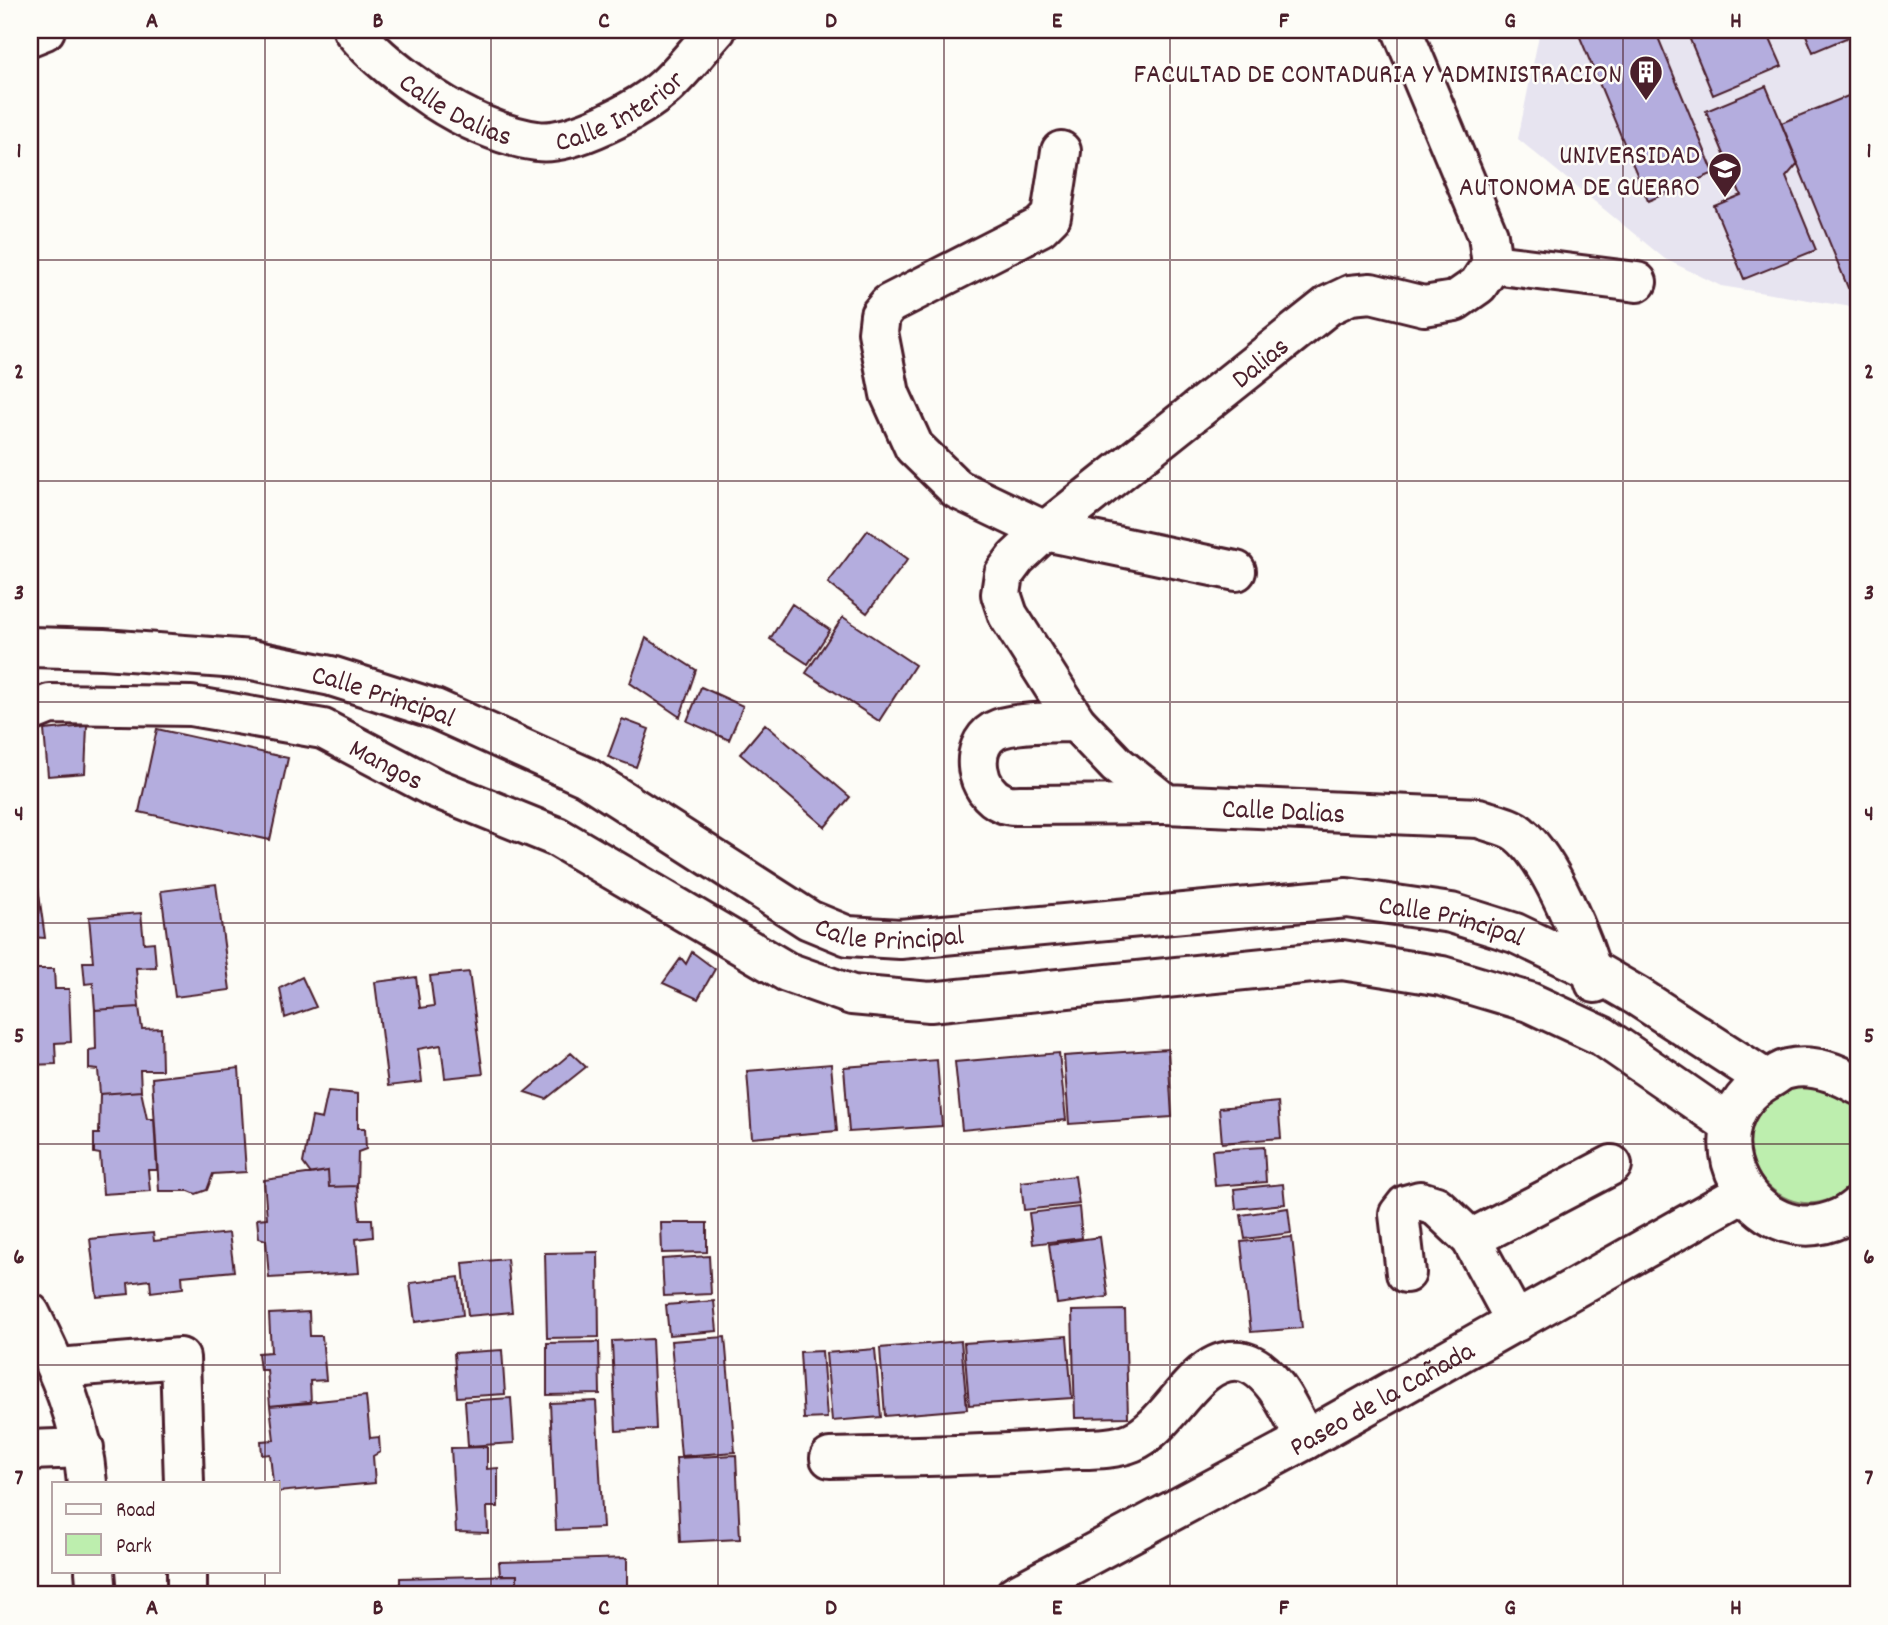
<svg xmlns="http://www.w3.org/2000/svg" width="1888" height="1625" viewBox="0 0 1888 1625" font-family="Dekko,sans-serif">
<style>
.built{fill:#e7e4f0}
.green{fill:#bdeeae;stroke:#84866c;stroke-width:2}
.building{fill:#b4adde;stroke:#4a1f2b;stroke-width:2}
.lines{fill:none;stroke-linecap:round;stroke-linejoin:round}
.minor-casing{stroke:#4a1f2b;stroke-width:44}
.minor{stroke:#fdfcf7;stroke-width:38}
.grid{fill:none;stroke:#4a1f2b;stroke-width:2;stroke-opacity:0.55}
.labels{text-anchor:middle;stroke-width:5;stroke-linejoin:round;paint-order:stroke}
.poi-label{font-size:28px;fill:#4a1f2b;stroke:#fdfcf7;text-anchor:end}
.street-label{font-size:28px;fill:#4a1f2b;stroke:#fdfcf7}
.neatline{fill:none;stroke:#4a1f2b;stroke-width:2.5}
.grid-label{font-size:23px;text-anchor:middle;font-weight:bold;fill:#4a1f2b}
</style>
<rect width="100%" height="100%" fill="#fdfcf7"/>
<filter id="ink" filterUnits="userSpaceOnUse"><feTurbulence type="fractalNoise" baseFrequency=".0143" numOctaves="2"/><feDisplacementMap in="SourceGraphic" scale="14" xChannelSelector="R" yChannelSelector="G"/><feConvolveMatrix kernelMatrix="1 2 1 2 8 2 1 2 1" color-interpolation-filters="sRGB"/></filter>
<g filter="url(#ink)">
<path class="built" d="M1540 30H1858V308L1721 286 1665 259 1518 139Z"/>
<path class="green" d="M1805 1083 1841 1092 1858 1108V1179C1797 1247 1711 1155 1768 1104 1781 1092 1788 1087 1805 1083Z"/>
<path class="building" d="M1577 30H1655L1714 173 1648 201Z
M1686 30H1766L1782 66 1713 95Z
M1804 30H1858V33L1813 52Z
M1766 86 1798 163 1786 177 1816 250 1744 279 1714 206 1741 195 1706 111Z
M1858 92V284L1848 288 1781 123Z
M868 530 908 559 867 613 828 583Z
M30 535H35L30 597Z
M792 604 830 630 808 664 770 639Z
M843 617 915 665 879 721 806 673Z
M646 638 696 670 680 717 630 683Z
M701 687 743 706 729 740 687 721Z
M622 719 649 729 636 767 608 757Z
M765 724 850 797 825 827 740 754Z
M87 726 85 773 48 776 44 730Z
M157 729 288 758 270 840 139 812Z
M37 880 45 938 30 937V881Z
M216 884 230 990 175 997 161 891Z
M141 913 144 943 154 942 156 967 136 968 139 1007 95 1010 93 983 85 984 83 962H93L89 917Z
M692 952 715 969 698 999 663 983 681 958 686 964Z
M30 969H54L55 989H69L71 1042 55 1043 56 1064 30 1065Z
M469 972 483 1074 445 1078 441 1045 418 1049 422 1082 388 1086 375 982 416 977 420 1008 434 1006 430 976Z
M302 977 316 1007 285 1018 280 988Z
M139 1007 142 1029 161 1028 162 1070H140L141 1091 100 1094 98 1070 89 1069V1050L96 1049 95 1010Z
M1168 1049 1172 1117 1069 1124 1064 1056Z
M571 1053 586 1067 546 1099 525 1092Z
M1059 1053 1066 1120 962 1130 955 1062Z
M937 1060 942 1126 849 1132 844 1067Z
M831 1064 837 1131 752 1138 747 1071Z
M239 1068 246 1172 213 1174 207 1190 196 1194 189 1191H159L152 1078Z
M141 1091 147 1119H154L157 1170H148L150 1191 103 1194 100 1154 94 1153V1134H99L100 1094Z
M328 1091 358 1094V1128H365L366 1149 358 1152 357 1186 329 1187 328 1171 311 1174 303 1163 312 1117 322 1119Z
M1278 1102 1281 1138 1222 1143 1219 1108Z
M1264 1147 1266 1182 1215 1186 1212 1150Z
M328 1171 329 1187 357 1186 360 1219H372L373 1237 356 1239 359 1273 269 1278 266 1240 259 1238 257 1219 267 1218 264 1180Z
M1075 1176 1079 1204 1024 1210 1021 1182Z
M1283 1184 1285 1204 1236 1209 1234 1189Z
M1079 1207 1082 1238 1033 1244 1029 1213Z
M1288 1208 1291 1233 1245 1239 1241 1215Z
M661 1223H707V1252L662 1253Z
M153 1233 154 1241 229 1233 234 1271 182 1276 183 1288 151 1292 150 1280 128 1283 129 1294 97 1297 90 1239Z
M1100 1237 1108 1297 1057 1304 1049 1244Z
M1292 1237 1302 1328 1251 1332 1241 1242Z
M598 1252 599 1337 547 1338 545 1253Z
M709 1256 711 1294 664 1296 662 1259Z
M507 1259 512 1312 468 1316 463 1263Z
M459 1277 463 1315 415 1322 410 1283Z
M714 1301 717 1331 669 1335 666 1305Z
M1125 1310 1128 1417 1075 1418 1072 1311Z
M309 1312 310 1336H322L326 1380 310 1381 311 1403 270 1406 267 1370H260L258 1353 271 1352 269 1314Z
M1067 1336 1072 1398 969 1405 964 1343Z
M725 1337 735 1452 681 1456 671 1341Z
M652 1339 656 1429 616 1431 612 1341Z
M961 1341 967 1409 885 1416 880 1348Z
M599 1342 600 1394 547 1395V1343Z
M875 1349 881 1417 832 1421 826 1353Z
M502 1350 505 1394 457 1397 454 1353Z
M822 1351 827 1418 804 1419 800 1352Z
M366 1396 370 1438 379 1437 380 1452 373 1456 375 1483 278 1492V1483H273L270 1454 262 1455 261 1441 274 1440 270 1406Z
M511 1398 514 1443 468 1446 465 1401Z
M596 1401 603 1528 556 1530 550 1403Z
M487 1447V1469L498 1468V1507H487L488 1533 456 1532 451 1448Z
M736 1455 740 1539 680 1542 676 1458Z
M627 1558V1595H517V1575H500L499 1562Z
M517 1575V1595H400V1578Z"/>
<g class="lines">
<g class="minor-casing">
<g id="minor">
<path id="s1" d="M353 30C375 57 405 79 434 99 463 118 501 136 537 141 571 146 641 109 666 86 684 69 700 48 716 30"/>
<path d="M1402 30 1488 235 1492 264"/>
<path d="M30 36 45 30"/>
<path d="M1061 151 1051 216 1040 227 889 304 880 315 878 332 890 394 914 447 957 489 1045 531 1236 571"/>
<path id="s2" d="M1492 264 1478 285 1455 301 1424 306 1371 293 1350 295 1329 305 1045 531 1016 558 1004 574 1001 594 1008 615 1076 722 1117 765 1166 804 1479 818C1491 823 1510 826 1519 834 1551 860 1584 943 1595 983"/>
<path d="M1492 264 1637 282"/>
<path id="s3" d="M30 647 103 649 252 660 331 676 435 709 586 777 809 920 848 936 900 939 1347 898 1451 913 1515 933 1592 970 1637 996 1767 1080"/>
<path id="s4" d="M30 712 50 704 191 706 323 729 433 787 557 837 787 972 852 995 930 1002 1342 960 1442 976 1529 1002 1602 1036 1731 1125"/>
<path d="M1076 722C1054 723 1012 721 994 731 968 747 975 792 1003 803 1009 806 1018 805 1024 805L1166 804"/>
<path d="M1858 1085C1837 1073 1813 1063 1788 1069 1781 1070 1775 1076 1769 1079 1682 1127 1753 1258 1840 1218 1847 1215 1853 1210 1858 1206"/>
<path d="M1471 1239 1612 1165"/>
<path d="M1406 1273 1399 1214 1406 1205 1420 1201 1436 1206 1471 1239 1516 1322"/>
<path d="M30 1313C58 1369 82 1420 87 1483"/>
<path d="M58 1368 180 1358 184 1483"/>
<path d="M30 1450 84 1448"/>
<path d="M830 1458C906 1456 982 1456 1058 1450 1082 1448 1110 1451 1132 1442 1171 1426 1195 1356 1239 1361 1272 1365 1292 1414 1305 1440"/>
<path d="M95 1571 97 1595"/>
<path d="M187 1571V1595"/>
<path id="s5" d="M1015 1595 1305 1440 1745 1192"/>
</g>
</g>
<use href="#minor" class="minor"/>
</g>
</g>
<path class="grid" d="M265 30V1483M491 30V1595M718 30V1595M944 30V1595M1170 30V1595M1397 30V1595M1623 30V1595M30 260H1858M30 481H1858M30 702H1858M30 923H1858M30 1144H1858M30 1365H1858M265 1571V1595"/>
<defs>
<g id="building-pin" transform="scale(1.75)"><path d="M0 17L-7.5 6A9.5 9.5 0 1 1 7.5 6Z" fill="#4a1f2b" stroke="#fdfcf7"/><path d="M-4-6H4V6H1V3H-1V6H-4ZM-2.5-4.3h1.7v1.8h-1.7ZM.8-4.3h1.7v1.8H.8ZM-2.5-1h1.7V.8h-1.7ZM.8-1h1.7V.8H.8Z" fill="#fff"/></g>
<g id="school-pin" transform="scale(1.75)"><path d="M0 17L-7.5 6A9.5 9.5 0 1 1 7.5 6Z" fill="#4a1f2b" stroke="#fdfcf7"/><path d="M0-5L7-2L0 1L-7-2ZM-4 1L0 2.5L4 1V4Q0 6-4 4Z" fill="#fff"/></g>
</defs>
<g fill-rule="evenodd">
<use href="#building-pin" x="1646" y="72"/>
<use href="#school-pin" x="1725" y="169"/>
</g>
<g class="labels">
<g class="poi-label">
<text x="1622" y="82">FACULTAD DE CONTADURIA Y ADMINISTRACION</text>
<text x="1700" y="163">UNIVERSIDAD<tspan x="1700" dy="32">AUTONOMA DE GUERRO</tspan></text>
</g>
<g class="street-label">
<text dy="10" stroke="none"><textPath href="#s1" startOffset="308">Calle Interior</textPath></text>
<text dy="10" stroke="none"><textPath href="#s1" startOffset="131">Calle Dalias</textPath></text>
<text transform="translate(1259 361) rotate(-39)" y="10">Dalias</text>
<text dy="10" stroke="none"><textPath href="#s3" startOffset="359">Calle Principal</textPath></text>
<text dy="10" stroke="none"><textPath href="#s4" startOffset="369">Mangos</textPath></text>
<text dy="10" stroke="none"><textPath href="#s2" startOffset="1015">Calle Dalias</textPath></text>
<text dy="10" stroke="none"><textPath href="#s3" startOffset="1493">Calle Principal</textPath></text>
<text dy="10" stroke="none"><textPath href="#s3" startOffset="926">Calle Principal</textPath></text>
<text dy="10" stroke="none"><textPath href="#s5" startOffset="416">Paseo de la Cañada</textPath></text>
</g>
</g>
<rect width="1888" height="1625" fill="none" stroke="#fdfcf7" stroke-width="77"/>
<rect x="52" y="1482" width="228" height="91" fill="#fdfcf7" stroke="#b5a4a5" stroke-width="2"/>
<rect x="66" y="1504" width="35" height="10" fill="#fdfcf7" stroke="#b5a4a5" stroke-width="2"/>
<text x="116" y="1516" font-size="21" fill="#4a1f2b">Road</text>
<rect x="66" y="1534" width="35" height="21" fill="#bdeeae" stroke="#b5a4a5" stroke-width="2"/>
<text x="116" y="1552" font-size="21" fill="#4a1f2b">Park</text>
<rect x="38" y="38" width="1812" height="1548" class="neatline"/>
<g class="grid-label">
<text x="152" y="27">A</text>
<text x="378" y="27">B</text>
<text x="604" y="27">C</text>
<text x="831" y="27">D</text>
<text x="1057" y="27">E</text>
<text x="1284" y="27">F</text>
<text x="1510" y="27">G</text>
<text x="1736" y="27">H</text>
<text x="19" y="157">1</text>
<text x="1869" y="157">1</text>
<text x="19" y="378">2</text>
<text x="1869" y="378">2</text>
<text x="19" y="599">3</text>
<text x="1869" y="599">3</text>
<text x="19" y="820">4</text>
<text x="1869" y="820">4</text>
<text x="19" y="1042">5</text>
<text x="1869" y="1042">5</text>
<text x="19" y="1263">6</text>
<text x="1869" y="1263">6</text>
<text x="19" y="1484">7</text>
<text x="1869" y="1484">7</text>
<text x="152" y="1614">A</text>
<text x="378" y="1614">B</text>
<text x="604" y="1614">C</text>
<text x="831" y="1614">D</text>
<text x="1057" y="1614">E</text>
<text x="1284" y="1614">F</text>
<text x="1510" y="1614">G</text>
<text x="1736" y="1614">H</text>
</g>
</svg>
